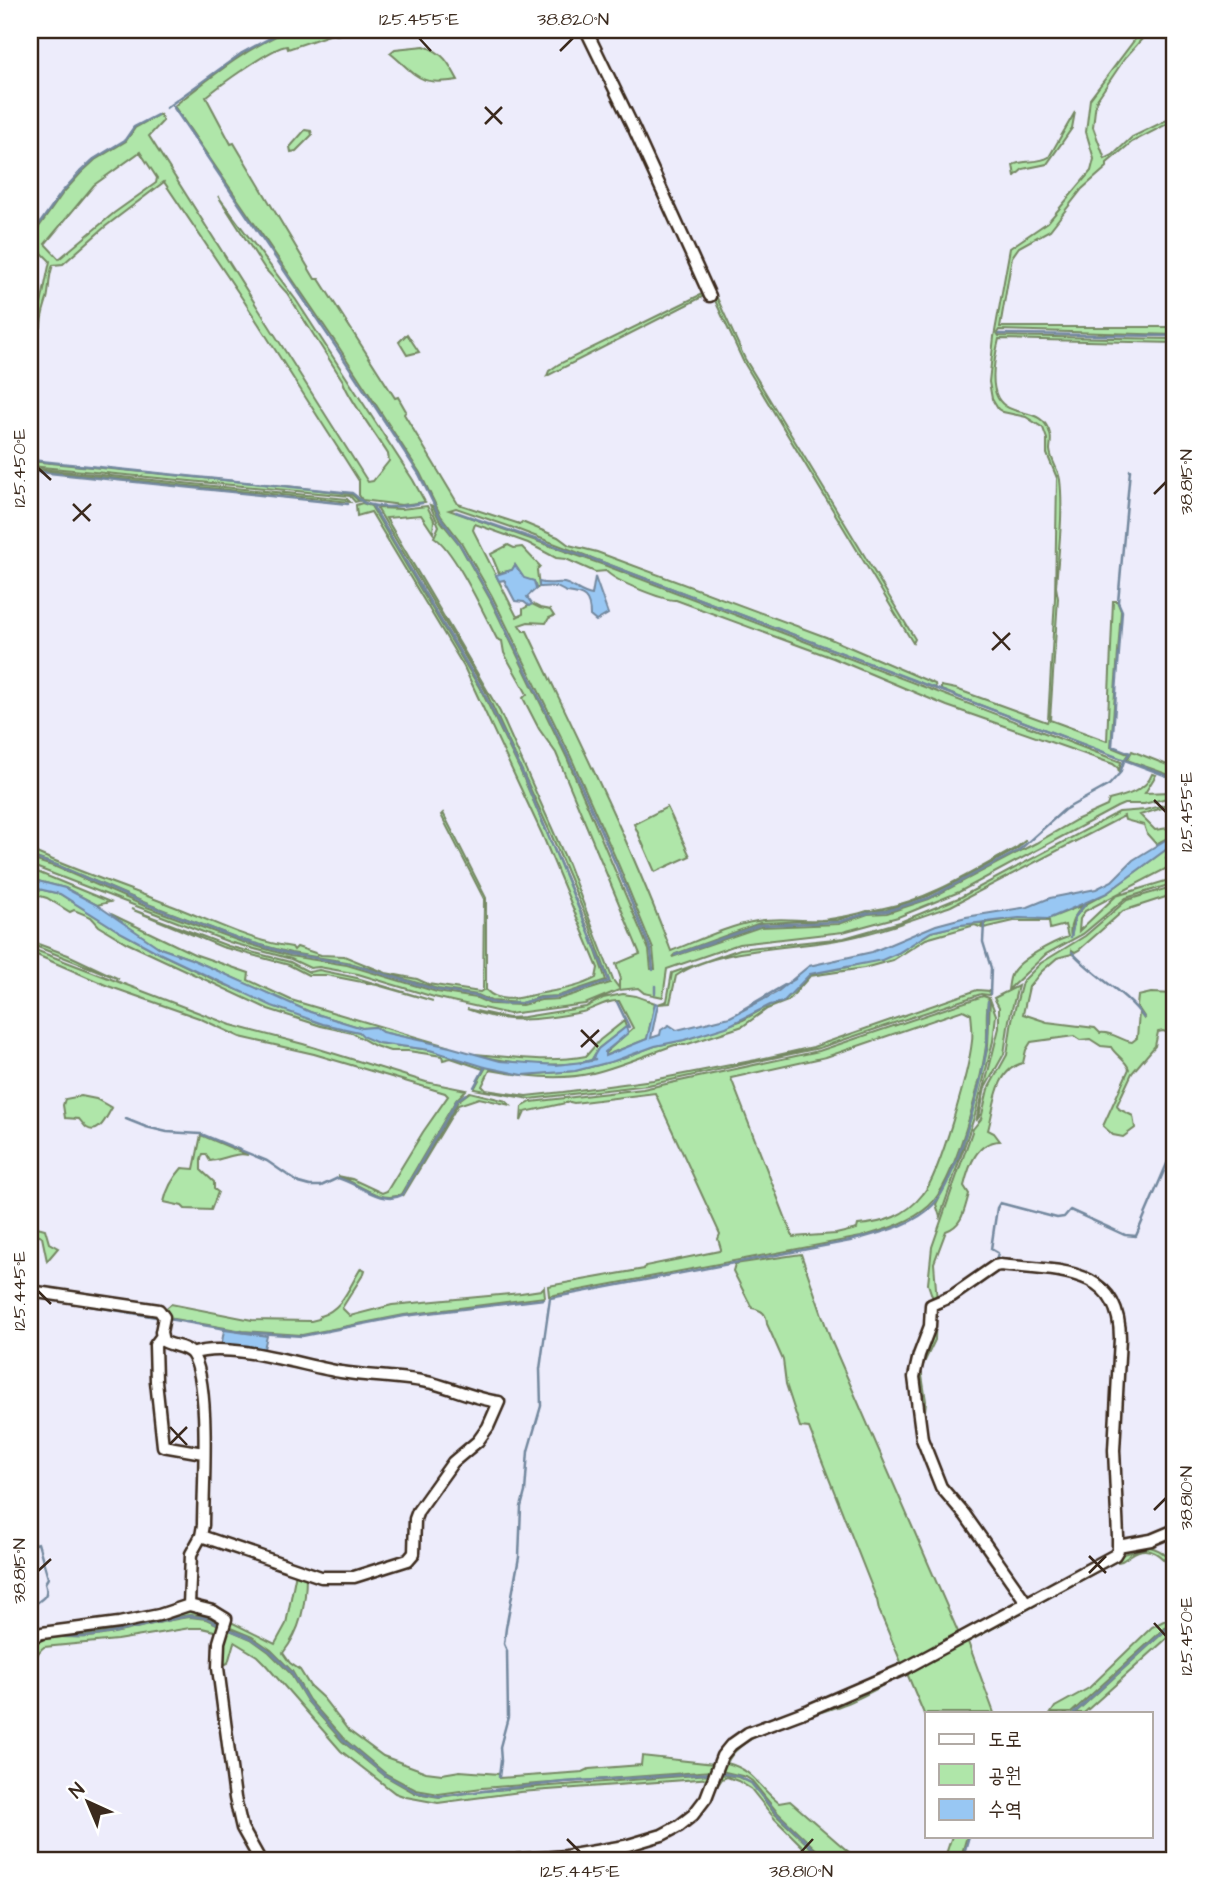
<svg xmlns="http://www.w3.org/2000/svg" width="1205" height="1890" viewBox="0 0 1205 1890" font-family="'Architects Daughter','Poor Story',sans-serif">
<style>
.green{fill:#afe6a9;stroke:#758864;stroke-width:2;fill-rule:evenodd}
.water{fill:#98c7f3;stroke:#73889e;stroke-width:2}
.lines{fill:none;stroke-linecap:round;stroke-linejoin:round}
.stream{stroke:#73889e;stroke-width:2.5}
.minor-casing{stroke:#3b2a1e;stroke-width:15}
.minor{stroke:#fff;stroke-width:10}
.ticks{fill:none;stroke:#3b2a1e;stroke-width:2.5}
.neatline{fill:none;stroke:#3b2a1e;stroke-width:2.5}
.ticks-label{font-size:18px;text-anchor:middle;fill:#3b2a1e}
</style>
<rect width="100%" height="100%" fill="#edecfb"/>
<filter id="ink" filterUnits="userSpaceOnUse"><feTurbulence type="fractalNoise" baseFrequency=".0143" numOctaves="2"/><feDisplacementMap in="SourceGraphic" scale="14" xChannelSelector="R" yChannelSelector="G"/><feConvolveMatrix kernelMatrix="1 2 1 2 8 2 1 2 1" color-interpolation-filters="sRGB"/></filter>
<g filter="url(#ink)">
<path class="green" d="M289 30H355L337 35 332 34 288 49 287 46C272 47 219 86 206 97L231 144 234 143 315 279H319L395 398 398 397 406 411 404 414 458 504 520 524 522 522 558 537 569 545 597 552 826 637 935 684 936 689 511 527 456 508 449 510 604 565 1121 762 1119 772 1118 768 1113 764 947 706 833 658 676 600C665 601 614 581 606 571L595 572 566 559 556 558 528 543 475 524 473 530 517 617 523 614V609L532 604 540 608 550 610 554 616 549 618 546 623 528 622 519 625 523 631H527C577 737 630 841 671 951 699 940 728 926 757 921 778 917 800 921 821 920 843 918 864 912 884 908 931 899 975 870 1016 848L1026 840 1017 849 966 877 928 896 886 910 867 911 838 920 760 923 675 954 672 957 760 927 839 924 868 914 887 913 929 899 1036 843 1076 820 1107 806 1109 800C1125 796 1146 791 1152 774L1156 775 1145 793 1171 792 1175 788V796L1144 804H1124L1117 807 959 892 898 917 843 932 739 944 667 969 663 997 644 993 638 988 619 990 585 1004 509 1014 434 997 358 974 319 967 310 968 291 959 229 942 30 865V859L56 867 147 907 242 942 290 956 347 965 437 992 477 998 490 1004 522 1005 541 1000 559 999 610 983 589 924 551 834 485 690 377 508 401 509 427 506 434 520 433 533 421 515 386 518 500 712 568 864 613 980 619 988V981L621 979 616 964 640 954 556 753 539 729 523 698 527 694 504 653 502 641 497 639C485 616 454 549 434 537L439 526 430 505 433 506 439 519 459 544 490 599 567 758 649 950 651 969H655L653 949 619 866 570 755 492 596 461 542 441 516 420 473 338 346 174 106C211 77 246 48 289 30Z
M590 30 657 167 745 359 915 639 913 643 743 361Z
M1142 30H1150L1125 58 1096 101 1093 127 1105 159 1113 155 1132 137 1175 116V120L1132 142 1107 163V167L1082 189 1050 230 1019 247 1012 257 1000 327H1175V335L999 330 997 333 999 336 1175 339V343L999 339C974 441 1040 392 1050 434 1052 440 1050 445 1050 450 1051 461 1059 470 1060 480 1064 511 1058 556 1056 587L1058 598 1050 720 1107 741 1113 601H1117L1121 611 1111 747 1128 754 1124 760 941 690V686L956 689 1047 722 1048 720 1055 598 1057 478 1047 454V439L1043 428 1026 417 1003 412 998 409 992 399 989 382 994 337 1010 248 1048 222 1091 171 1094 159 1086 132 1090 99Z
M424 46C443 52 449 63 458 80 418 86 419 77 390 53L395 49Z
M1075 112 1072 128 1047 164 1023 169 1015 176 1013 165C1025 159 1038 164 1049 157Z
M160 114 163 121 149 136 368 482 373 481 389 461 388 454C379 439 345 393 343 381L287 293 265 269 218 196 296 300 413 480 425 502 401 505 362 500 359 495V481L242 298 164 182 106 226 63 264 53 265C48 277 50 287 47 299 44 309 41 316 41 327L30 328V321L38 319 50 261 41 252H30V230L39 227 63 193 81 173 95 160 126 141 135 128ZM140 152 157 178 156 183 114 213 59 259 45 244 94 185Z
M305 130 311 131 312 135 296 151 291 152 290 147Z
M706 292 704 296 547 376 549 371 559 364Z
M407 334 419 352 407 355 399 342Z
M30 461 295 487 351 494 359 501 355 502 350 496 41 467 30 466Z
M30 468 347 499 350 502 30 470Z
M362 503 371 506 482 692 520 770 587 926 606 980 558 996 540 997 521 1003 491 1001 478 995 438 989 347 962 291 953 243 940 148 904 57 865 30 856V850C75 871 123 886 170 905 210 920 249 941 292 947L294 950 297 947 321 955 344 956 386 973 417 979 428 984 480 992 483 990 484 899 441 815 443 813 486 898V990C501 1005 520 997 538 994 558 990 578 988 596 978L598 968 542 834 464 667 371 512 357 516 356 505Z
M508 545 514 548 522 547 540 566 537 570 539 587 536 589 534 581 524 579 515 565 512 570 499 573 491 554Z
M1132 751 1175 768V777L1127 760Z
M1175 802V804L1140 815 1155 830 1175 827V834L1156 844 1147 834 1144 825 1125 820 1124 816 951 906C917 918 883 931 848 938 797 949 718 946 676 976L670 1003 658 1004 667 1001 672 973 740 949 844 938 900 922 961 897 1119 812 1145 810Z
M667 807 690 856 655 872 634 824Z
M1175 843V851L1166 858 1170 861 1175 860V864L1085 911 1080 919 1079 931 1116 896 1175 878V883L1126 898 1083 934 1046 954 1008 990C1009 984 1009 978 1012 973 1020 959 1053 942 1068 937L1065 925 1050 929 1049 921H1014L984 928 985 923 1019 918 1048 919 1083 905C1075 915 1068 925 1071 937L1075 917 1086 904 1107 893Z
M30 869 110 902 97 905 65 888 30 879Z
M1175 886V894L1123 911 1079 950 1075 952 1072 950V954L1057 958 1041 972 1029 987 1023 1014 1047 1022 1095 1028 1100 1033C1112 1031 1121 1041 1132 1042L1137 1038 1139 1012 1144 1019 1145 1018 1137 1006 1138 996 1151 993 1175 994V1035L1163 1031 1158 1032 1155 1046 1132 1073 1117 1105 1119 1109 1133 1116 1135 1128 1123 1137 1113 1135 1103 1126 1129 1069C1125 1059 1116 1056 1111 1047L1101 1046 1090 1039 1080 1040 1074 1036 1031 1042 1026 1050 1023 1063C995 1069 995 1107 988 1130L994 1133 1000 1141C976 1142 969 1166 964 1186L969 1194C964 1210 963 1225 946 1231L934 1263 937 1301 933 1299 928 1284 932 1247 973 1129 981 1119 988 1089 1007 1055 1012 1020 1022 982 1041 963 1085 936 1127 900Z
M30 887 60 894 120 932 159 953 221 983 323 1024 360 1032 378 1043 430 1050 484 1066 483 1069 451 1058 443 1060 442 1056 408 1051H390L375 1046 352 1033 321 1026 268 1009 127 943 99 926 91 917 74 910 70 912 47 898 30 893Z
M131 909 228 946 290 962 309 972 319 970 357 978 433 1001 377 985 326 975H308L289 965 222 947Z
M111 914 194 954 249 973 248 980 291 1000 450 1047 382 1032 375 1027 362 1028 310 1012 191 959 160 948 126 927Z
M982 923V928L975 925 926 939 893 960 864 968 810 976 788 1001 767 1009 743 1026 685 1045H675C648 1054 621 1066 593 1073 560 1081 523 1076 490 1070L482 1086 486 1090 526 1096 563 1092 653 1080 756 1060 813 1047 977 990 990 991 989 995 981 994 819 1048 648 1085 530 1099 474 1089 486 1067 523 1075 575 1071 614 1061 655 1046 684 1040 743 1020 770 1005 783 1002 810 974 848 967 898 953 931 932 960 925Z
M30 941 68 955 119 979 30 944Z
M30 948 231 1025 303 1044 426 1082 466 1090 456 1100 401 1194C382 1205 356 1182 338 1176L352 1179 382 1193 387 1191 423 1132 448 1096 445 1093 314 1054 240 1037 199 1018 108 986 30 952Z
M1018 986 1009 1020 1004 1054 985 1088 979 1117 976 1121 999 1028V1007L994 998Z
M623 994 636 996 655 1003 647 1039 604 1056 605 1053 633 1028 619 1001C605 1000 595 1009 582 1012 540 1020 508 1025 467 1009L508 1018 524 1017 586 1007 603 998Z
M983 996 989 998C984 1013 989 1030 986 1046 981 1082 955 1182 929 1206 910 1223 884 1230 861 1237L549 1296 548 1286 644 1269 645 1266 719 1251 721 1249 718 1239 720 1234 655 1093 574 1103 570 1102 525 1112 521 1121 522 1107 531 1102 643 1089 819 1051ZM963 1010 971 1014C972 1023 973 1033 972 1041 969 1070 940 1174 923 1194 906 1216 884 1223 858 1225L857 1229 836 1234 793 1237 731 1078 826 1057Z
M990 999 996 1015 993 1041 975 1115 940 1217 936 1204 959 1157 971 1116 988 1046Z
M624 1021 626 1027 598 1049 591 1061C554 1068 510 1064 474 1054 512 1057 548 1063 586 1056L600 1040Z
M470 1092 506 1101 510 1105 479 1098 458 1105 403 1196 458 1101Z
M81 1096 96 1099 112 1108C107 1115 100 1136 87 1128 84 1126 82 1122 79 1119L65 1118 63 1105 65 1099Z
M201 1135 248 1155C234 1152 224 1160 210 1161L206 1154H203L201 1159V1170L214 1182V1189L218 1192 211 1210 185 1209 182 1206 164 1202C167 1188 173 1178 182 1168L194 1169Z
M30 1225 45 1229 49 1243 58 1248 47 1261 42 1237 30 1232Z
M801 1254 830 1338 959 1634 903 1667 879 1610 877 1600 809 1428 800 1427 786 1384 783 1360 767 1324C767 1314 762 1310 752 1308L733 1271 735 1264Z
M361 1268 365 1270 364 1273 342 1308 350 1316 392 1305 521 1293 541 1290 544 1287 545 1297 404 1315 302 1335 243 1331 168 1318 164 1310 171 1304 252 1320 311 1321 319 1319 320 1316C343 1309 349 1287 361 1268Z
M936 1305 935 1340 921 1369 926 1401 923 1431 916 1369Z
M1150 1547C1162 1550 1174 1560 1175 1572 1164 1559 1150 1541 1131 1555 1124 1559 1124 1562 1115 1562L968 1642 994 1713H927V1721L906 1671C888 1683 869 1694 850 1702 817 1716 742 1729 727 1763 754 1770 758 1787 779 1803L790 1801 858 1860H827L777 1812 752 1781 746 1777 721 1771 723 1762 739 1741 821 1708 1120 1555Z
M296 1572 306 1575C306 1604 301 1630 283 1653L290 1663 300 1670 310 1686 323 1698 348 1730 383 1756 426 1772 442 1774 460 1771 499 1774V1778L583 1772 589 1769 641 1765 642 1756 714 1764 713 1771 482 1788 439 1794 416 1790 386 1774 344 1739 309 1700 292 1671 271 1650 252 1637 228 1627 229 1621 275 1644 286 1624Z
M190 1607 222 1617V1624L206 1617 190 1615C155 1620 119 1634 83 1635 65 1636 44 1632 30 1644V1640Z
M1175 1615V1619L1071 1713H1051L1055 1707 1089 1688 1152 1627Z
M190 1617 206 1619 221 1626 219 1632 202 1628H190L117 1640 44 1647C26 1659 30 1710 30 1731V1646C46 1632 68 1639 88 1637 122 1634 156 1621 190 1617Z
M1175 1622V1631L1084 1713H1075Z
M225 1628 251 1639 269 1652 290 1673 307 1701 342 1741 385 1776 415 1793 439 1797 482 1791 711 1774 712 1778 520 1792 438 1803 406 1797 395 1793 341 1751 265 1664 257 1656 234 1642 228 1663 219 1667Z
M720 1774 738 1777 751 1783 775 1814 824 1860 815 1859 775 1819 751 1789 738 1781 727 1777 722 1779 714 1791Z
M952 1836H967L960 1860H944Z"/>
<path class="water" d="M515 565 524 578 534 581 536 589 527 597 532 604 529 606 524 602 515 601 504 580 499 581 496 575 512 570Z
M595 577 608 614 596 621 590 616C590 597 584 594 567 592 563 591 560 588 556 587 551 586 544 587 539 587V582C550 585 556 582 564 583 574 585 581 594 592 595Z
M1175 834V843L1107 893 1048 919 1019 918 960 925 931 932 898 953 882 960 810 974 783 1002 770 1005 726 1027 684 1040 655 1046 614 1061 575 1071 523 1075 485 1067 430 1050 378 1043 364 1037 359 1032 323 1024 272 1006 159 953 120 932 60 894 30 887V879L65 888 97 905 160 948 191 959 310 1012 362 1028 375 1027 382 1032 450 1047 500 1061 556 1065 591 1061 598 1049 626 1027 628 1033 605 1052V1056L647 1039 655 1003 658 1004 651 1038 660 1035 661 1030 669 1025 677 1030 730 1017 776 993 809 966 872 952 936 925 966 917 1028 907 1050 898 1096 889 1112 881 1133 860Z
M224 1330 267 1336 263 1353 221 1348Z"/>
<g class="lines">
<path class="stream" d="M172 105 336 347 419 474 440 517 459 543 490 597 568 756 617 867 651 950 653 970
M166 108 242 53 285 30
M30 229 38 226 62 192 80 172 94 159 125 140 134 127 157 115
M999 334 1175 336
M30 460 352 493C357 496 360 501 365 503 382 510 405 506 422 503
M30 471 348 504
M456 512 604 563 1175 779
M30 857 56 865 148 905 242 940 290 954 347 963 437 990 477 996 490 1002 503 1004 521 1003 541 998 558 997 609 981 521 770 483 691 372 505
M984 923 983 942 991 968 990 994
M1071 937 1075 917 1085 904
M1072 952C1093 976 1125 991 1144 1018
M675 955 760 925 839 922 868 913 887 911 929 898 1018 851 1064 810 1109 785 1120 773 1124 761 1130 753 1112 746 1122 611 1118 602 1130 470
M655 993V986
M617 1002 629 1027H626
M740 1011 795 979
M581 1063 595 1059
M474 1087 485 1067
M126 1119 146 1127 167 1132 201 1134 267 1161 299 1183 310 1186H321L338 1178C357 1183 382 1206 402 1195L457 1100 466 1094
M996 1260 998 1253 991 1249 997 1208 1000 1203 1057 1218 1064 1217 1070 1210 1125 1235 1136 1236 1175 1145
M30 1296 156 1317
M168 1319 243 1332 302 1336 404 1316 544 1299
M30 1545 38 1543 48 1578 45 1583C50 1598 41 1598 32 1607L34 1632
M228 1629 251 1638 270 1651 291 1672 308 1701 343 1740 385 1775 416 1792 439 1796 565 1782 714 1773
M30 1646C44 1633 65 1637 82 1637 119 1635 154 1621 190 1616L206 1618 222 1626
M1074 1713 1175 1621
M720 1773 738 1776 751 1783 776 1813 825 1860
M499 1777 501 1761 500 1747 508 1717 507 1651 504 1644 506 1628 519 1557 521 1507 525 1492 528 1451 541 1406 540 1369 550 1298 850 1241C877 1233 912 1227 933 1205 957 1179 983 1080 987 1043 989 1029 987 1015 988 1001
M962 1860 969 1836"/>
<g class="minor-casing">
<path id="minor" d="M586 30 634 129 710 296
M30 1291 159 1310 164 1317 161 1332 163 1341C171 1346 186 1346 192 1354 211 1381 203 1489 203 1525L201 1536 191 1554 189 1605
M161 1337 155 1345 156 1381 163 1446 203 1453
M192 1354C227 1340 303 1366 341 1372 371 1377 402 1376 432 1383 455 1389 476 1399 499 1402L488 1427 478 1441 453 1462 418 1511 415 1519 414 1553 408 1560 354 1577H321L201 1536
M1118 1546 1151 1540 1175 1530
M30 1638 42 1633 119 1623 159 1615 189 1605 213 1611 226 1619 219 1642 218 1668 235 1798 242 1828 260 1860
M517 1860 566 1856 625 1846 662 1835 679 1826 693 1815 706 1798 722 1756 731 1745 748 1733 809 1710 904 1669 1115 1555 1118 1550V1537L1114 1450 1120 1338C1120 1265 1055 1271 1000 1265L995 1266 952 1296 931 1305 930 1326 919 1355 914 1377 922 1439 941 1487 965 1515 1026 1602"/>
</g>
<use href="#minor" class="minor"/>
</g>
</g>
<path class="ticks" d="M419 38 431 51M560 51 573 38M485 107 502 124M485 124 502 107M38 468 51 480M1154 494 1166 482M73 504 90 521M73 521 91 504M993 632 1010 650M992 650 1010 633M1154 800 1166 812M581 1030 598 1047M581 1047 599 1030M38 1291 51 1304M170 1427 187 1445M170 1444 187 1427M1154 1510 1166 1498M1089 1556 1106 1573M38 1571 51 1559M1089 1573 1106 1556M1154 1623 1166 1636M567 1839 580 1852M801 1852 813 1839"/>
<rect width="1205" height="1890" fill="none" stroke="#fff" stroke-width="77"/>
<rect x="925" y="1712" width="228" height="126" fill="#ffffff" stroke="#b1aaa5" stroke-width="2"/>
<rect x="939" y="1734" width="35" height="10" fill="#ffffff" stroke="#b1aaa5" stroke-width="2"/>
<text x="988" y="1746" font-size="21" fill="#3b2a1e">도로</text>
<rect x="939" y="1764" width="35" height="21" fill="#afe6a9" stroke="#b1aaa5" stroke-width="2"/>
<text x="988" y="1782" font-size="21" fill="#3b2a1e">공원</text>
<rect x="939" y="1799" width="35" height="21" fill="#98c7f3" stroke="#b1aaa5" stroke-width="2"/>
<text x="988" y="1816" font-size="21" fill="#3b2a1e">수역</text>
<g transform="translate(88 1802) rotate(316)" stroke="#ffffff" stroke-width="5" paint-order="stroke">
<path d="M0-5L12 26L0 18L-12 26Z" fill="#3b2a1e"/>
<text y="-10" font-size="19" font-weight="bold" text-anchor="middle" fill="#3b2a1e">N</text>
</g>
<rect x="38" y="38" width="1128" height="1814" class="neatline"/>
<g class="ticks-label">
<text x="419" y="25">125.455°E</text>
<text x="573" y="25">38.820°N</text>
<text transform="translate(19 468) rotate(-90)" y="6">125.450°E</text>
<text transform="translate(1186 482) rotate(-90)" y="6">38.815°N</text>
<text transform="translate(1186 812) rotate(-90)" y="6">125.455°E</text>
<text transform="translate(19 1291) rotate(-90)" y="6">125.445°E</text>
<text transform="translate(1186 1498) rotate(-90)" y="6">38.810°N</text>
<text transform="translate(19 1571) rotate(-90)" y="6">38.815°N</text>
<text transform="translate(1186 1636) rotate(-90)" y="6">125.450°E</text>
<text x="580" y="1877">125.445°E</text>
<text x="801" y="1877">38.810°N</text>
</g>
</svg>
